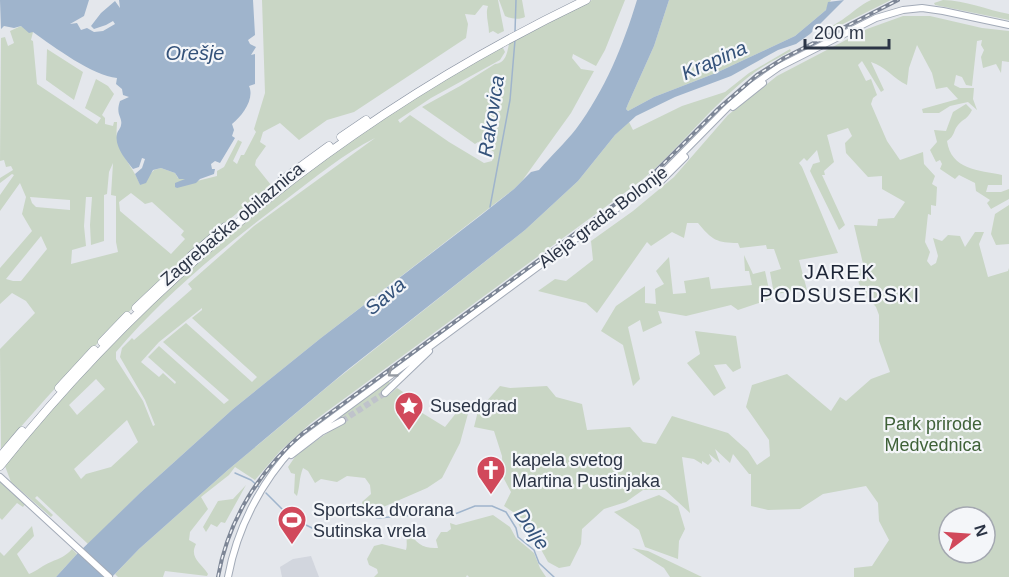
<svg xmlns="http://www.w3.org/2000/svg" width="1009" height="577" viewBox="0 0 1009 577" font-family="Helvetica,sans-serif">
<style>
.built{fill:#d2d6de}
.green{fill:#c9d6c5;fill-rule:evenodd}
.water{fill:#9fb4cc}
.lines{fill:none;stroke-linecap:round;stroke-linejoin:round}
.stream{stroke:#9fb4cc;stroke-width:1.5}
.major-tunnel{stroke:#bfc3cb;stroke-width:6;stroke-dasharray:6 3;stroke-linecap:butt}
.major-casing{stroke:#a3abb8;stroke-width:8}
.highway-casing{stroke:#8b94a3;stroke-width:9}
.major{stroke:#fff;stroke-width:6}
.highway{stroke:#fff;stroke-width:8}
.rail-casing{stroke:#7d8696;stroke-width:4}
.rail{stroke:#f4f6f9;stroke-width:1.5;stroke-dasharray:4.5;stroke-linecap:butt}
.oneway{stroke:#959aa2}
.labels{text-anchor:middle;stroke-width:4.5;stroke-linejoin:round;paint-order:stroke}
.street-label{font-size:18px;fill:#2b3445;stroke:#f4f6f9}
.poi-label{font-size:18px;fill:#2b3445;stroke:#f4f6f9;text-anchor:start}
.park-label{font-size:18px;fill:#3f6138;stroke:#f4f6f9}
.water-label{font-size:20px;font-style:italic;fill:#34527a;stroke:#f4f6f9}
.neighbourhood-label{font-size:20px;letter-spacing:1.5px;fill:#1d2536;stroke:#f4f6f9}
</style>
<rect width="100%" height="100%" fill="#e4e7ec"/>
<path class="built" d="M311 556 319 577H282L280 567 293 559Z"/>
<path class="green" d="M262 0H498L504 31 498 34 493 31 489 33C489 24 485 14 488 6L483 5 475 15 465 14 468 24 466 38 354 112 327 120 299 140 280 123 263 132 260 142 266 146 256 160 255 165 271 185C171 266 84 352 1 450L0 349 35 313 26 301 12 293 0 304V268L32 231 22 214 26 197 20 183 0 211V195L14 175 12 174 0 183V178L13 170 11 166 6 167 4 160 0 161 1 38 5 37 8 46 14 43 10 31 21 26 33 32 31 40 33 41 37 84 97 124 101 118 85 108 96 79 108 86 114 94 102 115 105 118V124L113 126 114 122H117C117 127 116 132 117 137 118 153 135 169 140 185L154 170 161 168 175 173 178 178 197 181 217 176V171L224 167 238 140 242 142 233 161 237 164 241 155H244L256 132 254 129 265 93ZM113 163 111 195 116 196V242L118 252 71 264 72 250 86 246 84 226 86 197H92L90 225 91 245 104 241V195L107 194 109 172ZM131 193 145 204 152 202 184 231 181 235 185 239 171 254 120 211 119 202ZM30 197 70 200V210L36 207 32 203ZM41 236 47 249 21 281H13L6 279Z
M499 0H522L525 17C520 20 510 19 505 16Z
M592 0H625L605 50 596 66 573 54 572 58 581 69 594 71 571 113 522 181 514 189 321 338 233 409 141 492 88 544 37 496 35 498 53 515 51 517 11 482 5 466C23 443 41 421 60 399 115 335 178 277 243 222 323 154 412 100 502 46L505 52 500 60 431 98 398 120 400 123 410 115 449 142 484 163 492 161 494 152 478 142 475 144 422 107 460 86 495 64C506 63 507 53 509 44ZM375 138 254 226 188 284 192 289 134 340 132 338 122 348 120 357 145 400 155 425 153 426 143 401 116 359V352C166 293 227 244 288 198 316 177 343 154 375 138ZM202 308V310L192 318 257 377 252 382 186 323 163 342 229 400 224 404 159 346 148 357 176 382 175 384 163 373 159 377 141 362 159 342ZM96 379 105 389 77 415 69 405ZM127 420 138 442 111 467 86 474 81 479 74 469Z
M669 0H833H831L826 10 795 36 716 73 654 97 628 111 626 109 628 104 654 46Z
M871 0H891L813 39 812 38C822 32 832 26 842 20 852 13 860 5 871 0Z
M943 0C965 0 987 10 1009 14V20L935 5 934 3Z
M903 16H930L982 28 1009 31V62L1002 61 1001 73 996 64 983 68 981 57 984 50 981 45 982 40 977 41 972 86 966 85 962 77 956 75 954 85 960 88H974L973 99 977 110 968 102 950 106 939 113H923L922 109 958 99 947 87 936 89 932 73 917 45 909 68 907 85C894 79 885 66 871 62L884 90 881 92 862 61 858 65 866 81 871 79 877 95 873 98 871 104 887 141 900 160 923 152 924 164 935 176 932 184 937 187 936 206 931 205V215L928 214 925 242 930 252 927 261 931 266 936 263 938 256 933 238 942 241 948 235 960 236 965 247 975 232H984L979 244 988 277 1008 271 1009 268V577H854V568L872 566 889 540 879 521 878 503 866 486 823 494 800 509 768 510 751 506V474H749L733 454 730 463 715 449 720 463 709 454 712 461 708 465 702 461V464L694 459 682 457 690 513 665 490H643L626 502 604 509 582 529 581 544 570 566 559 568 548 562 538 544 520 527 513 512 504 506 511 492 503 477 502 456 494 431 474 427 478 411 500 386 510 388 547 386 556 397 582 404 587 430 630 427 643 442 656 444 672 416 728 433 748 451 757 465 770 456 769 440 746 407 752 385 787 374 831 411 840 397 846 401 871 379 890 372 879 341V315L876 307 865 295 859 284 856 270 864 268 854 225 877 226 878 219 894 218 905 202 882 189V176L868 177 846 153 845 143 852 136 848 128 827 135 834 162 824 171 825 175H822L845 225 839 230 810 171 813 164 820 162 817 150 807 161 804 158 799 163 802 167 838 253 799 260 807 290 774 294 770 272 781 269 774 249H767L766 245 740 248 738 243C717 243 712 240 698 223H687L684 238 672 232 651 246 647 242 597 313 586 303 538 291 555 279 566 281 593 260 591 241 633 211 674 177 728 115 777 76 867 29ZM949 517H985V553H949Z
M47 49 83 72 74 100 46 80Z
M790 49 791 51C779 58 766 64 755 72 713 103 681 147 642 180L311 423 281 450 255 480 235 467 229 475 201 497 208 509 190 532 189 540 196 544C189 558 201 563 208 574L207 576 165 571 163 577H118L115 574 139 549 229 469 332 383 525 230 578 181 615 135 629 122 633 130 682 106 725 92 749 73Z
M966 104 972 110C967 120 964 118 958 125 953 131 955 136 947 141 951 170 979 170 1002 175V185H988L986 192H1001L1009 189V199L991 209 987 203 990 200 976 191 975 183 959 175 955 179 940 169 942 164 940 160 936 162 930 150 937 142 934 130 946 131 953 112Z
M1009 205V244L996 245 991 234 995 214Z
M744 255 753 274 765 271 771 299 738 310 731 305 686 316 658 311 662 323 643 332 640 320 628 327 640 379 633 386 623 345 601 331 616 306 645 286V303L656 304 655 289 664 284 656 271 669 257 673 294 686 293 684 281 709 277 711 289 752 285 749 271H745Z
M695 331 736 336 741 368 733 372 726 364 714 365 726 388 714 396 687 363 700 354Z
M387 378 390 383 384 391 386 396 389 395 397 388 409 396 419 411 445 427 464 403 469 410 460 443 442 478 427 488 374 511 364 514 362 502 371 494 370 485 365 478 347 476 337 482 321 479 315 483 308 471 303 468C299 478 300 486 297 496L294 493 295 474 291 473 288 467 297 454 343 422 332 424 331 420Z
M0 479 26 503 23 507 17 503 2 520 0 518Z
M246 485 225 523 221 522 217 527 211 524 206 532 203 527 218 501 233 499Z
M659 495 678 506 685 529 679 541 678 559 645 547 639 530 614 512Z
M493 515 510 527 516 538 534 553 540 568 546 577H469L467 575 466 577H374L378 573 377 569 369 565 367 559 374 546 382 544 406 550C408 543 405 538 408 531 416 543 423 549 438 548L436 540 441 532H447L451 529 450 523 456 525Z
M32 526 34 536 17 554 29 574C37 571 43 565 51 562 60 558 65 557 72 549L77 554 56 577H0V552L4 556Z
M632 548 648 551 702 577H670L664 568Z"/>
<path class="water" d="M0 0H89L84 16 70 24 77 23 81 30 87 28 94 32 103 31 115 24 113 21 106 25 94 29 91 26 101 13 115 1 120 8 119 0H253L255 35 248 40 250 44 256 47 251 55 255 54V84L249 86C255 99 242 116 232 124L234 130 232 136 235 138 220 163 215 161 211 164 212 169H215L214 174 200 179 196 183 177 188 175 187V183L185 179H179L175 173 161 168 153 170 146 183 140 185 135 174 142 168 145 159 142 158 139 167 133 169C126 160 114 146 117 134 118 130 121 128 121 125 123 117 115 115 120 101L129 97 123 95 122 89 116 84 117 78C93 76 54 47 33 32L29 33 21 26 14 28 4 26 1 29Z
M637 0H669L654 46 628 104 626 109 628 111 654 97 716 73 795 36 826 10 828 2 844 0 810 34 796 44 778 50 731 76 675 97 636 116 615 135 578 181 525 230 346 371 229 469 139 549 112 577H56L77 554 141 492 233 409 321 338 480 216 514 189 531 172 539 170C551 156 565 143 576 129 605 90 623 46 637 0Z"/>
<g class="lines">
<path class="stream" d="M515 32 516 0
M490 207 510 100 515 40
M235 473 251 480 259 487
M266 493 290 517 316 530 328 534 350 526
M377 518 429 514H455L475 506H492L506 512 516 528 518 537 534 550 539 563 554 577"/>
<path class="major-tunnel" d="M342 421 385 393"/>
<g class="major-casing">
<path id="major" d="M733 107 763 83
M660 182 685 157
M385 393 429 351
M291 455 321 432 342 421
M0 477 109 577
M228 577C237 528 261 482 295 446L658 178 730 105 752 86 779 67 876 18 903 10 922 8 943 11 1009 25"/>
</g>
<g class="highway-casing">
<path id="highway" d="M341 137 366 120
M281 181 329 146
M191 256 225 227
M136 308 171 275
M102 342 127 316
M59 388 94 350
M0 457 22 431
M0 466C158 268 358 109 586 0"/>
</g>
<use href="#major" class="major"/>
<use href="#highway" class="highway"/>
<g class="rail-casing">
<path id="rail" d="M218 577C228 520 259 471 303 433L644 183 718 109 757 75 784 58 898 0"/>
</g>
<use href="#rail" class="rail"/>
</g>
<defs><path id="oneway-chevron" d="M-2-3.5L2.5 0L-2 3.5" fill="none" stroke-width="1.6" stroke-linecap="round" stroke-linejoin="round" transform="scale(1.5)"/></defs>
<use class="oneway" href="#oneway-chevron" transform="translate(392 373) rotate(144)"/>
<defs>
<g id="sight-pin" transform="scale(1.5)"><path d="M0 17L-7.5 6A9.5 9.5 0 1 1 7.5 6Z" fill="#d1495b" stroke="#f4f6f9"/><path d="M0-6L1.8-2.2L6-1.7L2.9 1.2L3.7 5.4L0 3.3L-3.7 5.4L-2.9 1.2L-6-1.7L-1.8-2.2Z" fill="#fff"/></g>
<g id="church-pin" transform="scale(1.5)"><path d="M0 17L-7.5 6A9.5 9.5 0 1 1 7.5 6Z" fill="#d1495b" stroke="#f4f6f9"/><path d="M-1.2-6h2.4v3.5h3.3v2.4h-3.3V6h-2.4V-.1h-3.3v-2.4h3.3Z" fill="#fff"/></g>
<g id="stadium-pin" transform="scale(1.5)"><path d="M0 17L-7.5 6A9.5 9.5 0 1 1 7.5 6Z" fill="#d1495b" stroke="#f4f6f9"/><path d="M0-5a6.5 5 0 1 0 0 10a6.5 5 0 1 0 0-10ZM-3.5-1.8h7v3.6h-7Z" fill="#fff"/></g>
</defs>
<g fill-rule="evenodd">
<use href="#sight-pin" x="409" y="406"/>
<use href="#church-pin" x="491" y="470"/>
<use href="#stadium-pin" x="292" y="520"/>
</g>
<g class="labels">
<g class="street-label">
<text transform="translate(603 217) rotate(-37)" y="6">Aleja grada Bolonje</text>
<text transform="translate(232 224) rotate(-40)" y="6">Zagrebačka obilaznica</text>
</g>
<g class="poi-label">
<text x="430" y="412">Susedgrad</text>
<text x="512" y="466">kapela svetog<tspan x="512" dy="21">Martina Pustinjaka</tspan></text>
<text x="313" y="516">Sportska dvorana<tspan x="313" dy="21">Sutinska vrela</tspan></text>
</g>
<g class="park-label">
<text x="933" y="430">Park prirode<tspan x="933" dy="21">Medvednica</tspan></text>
</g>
<g class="water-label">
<text x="195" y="60">Orešje</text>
<text transform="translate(714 60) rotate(-24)" y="7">Krapina</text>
<text transform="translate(491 116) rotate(-81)" y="7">Rakovica</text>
<text transform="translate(385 296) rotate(-40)" y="7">Sava</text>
<text transform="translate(532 529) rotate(55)" y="7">Dolje</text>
</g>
<g class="neighbourhood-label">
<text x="840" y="279">JAREK<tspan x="840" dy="23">PODSUSEDSKI</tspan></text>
</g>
</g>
<g transform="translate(967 535) rotate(73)"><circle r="28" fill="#f4f6f9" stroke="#a4a8b1" stroke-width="1.5"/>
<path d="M0-4.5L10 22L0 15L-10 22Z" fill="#d1495b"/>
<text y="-9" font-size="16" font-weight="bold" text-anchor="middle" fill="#2b3445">N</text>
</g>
<path d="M805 39v9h84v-9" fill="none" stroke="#2b3445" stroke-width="3"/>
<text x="814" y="39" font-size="18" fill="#2b3445" stroke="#f4f6f9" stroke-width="4.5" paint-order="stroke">200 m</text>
</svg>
